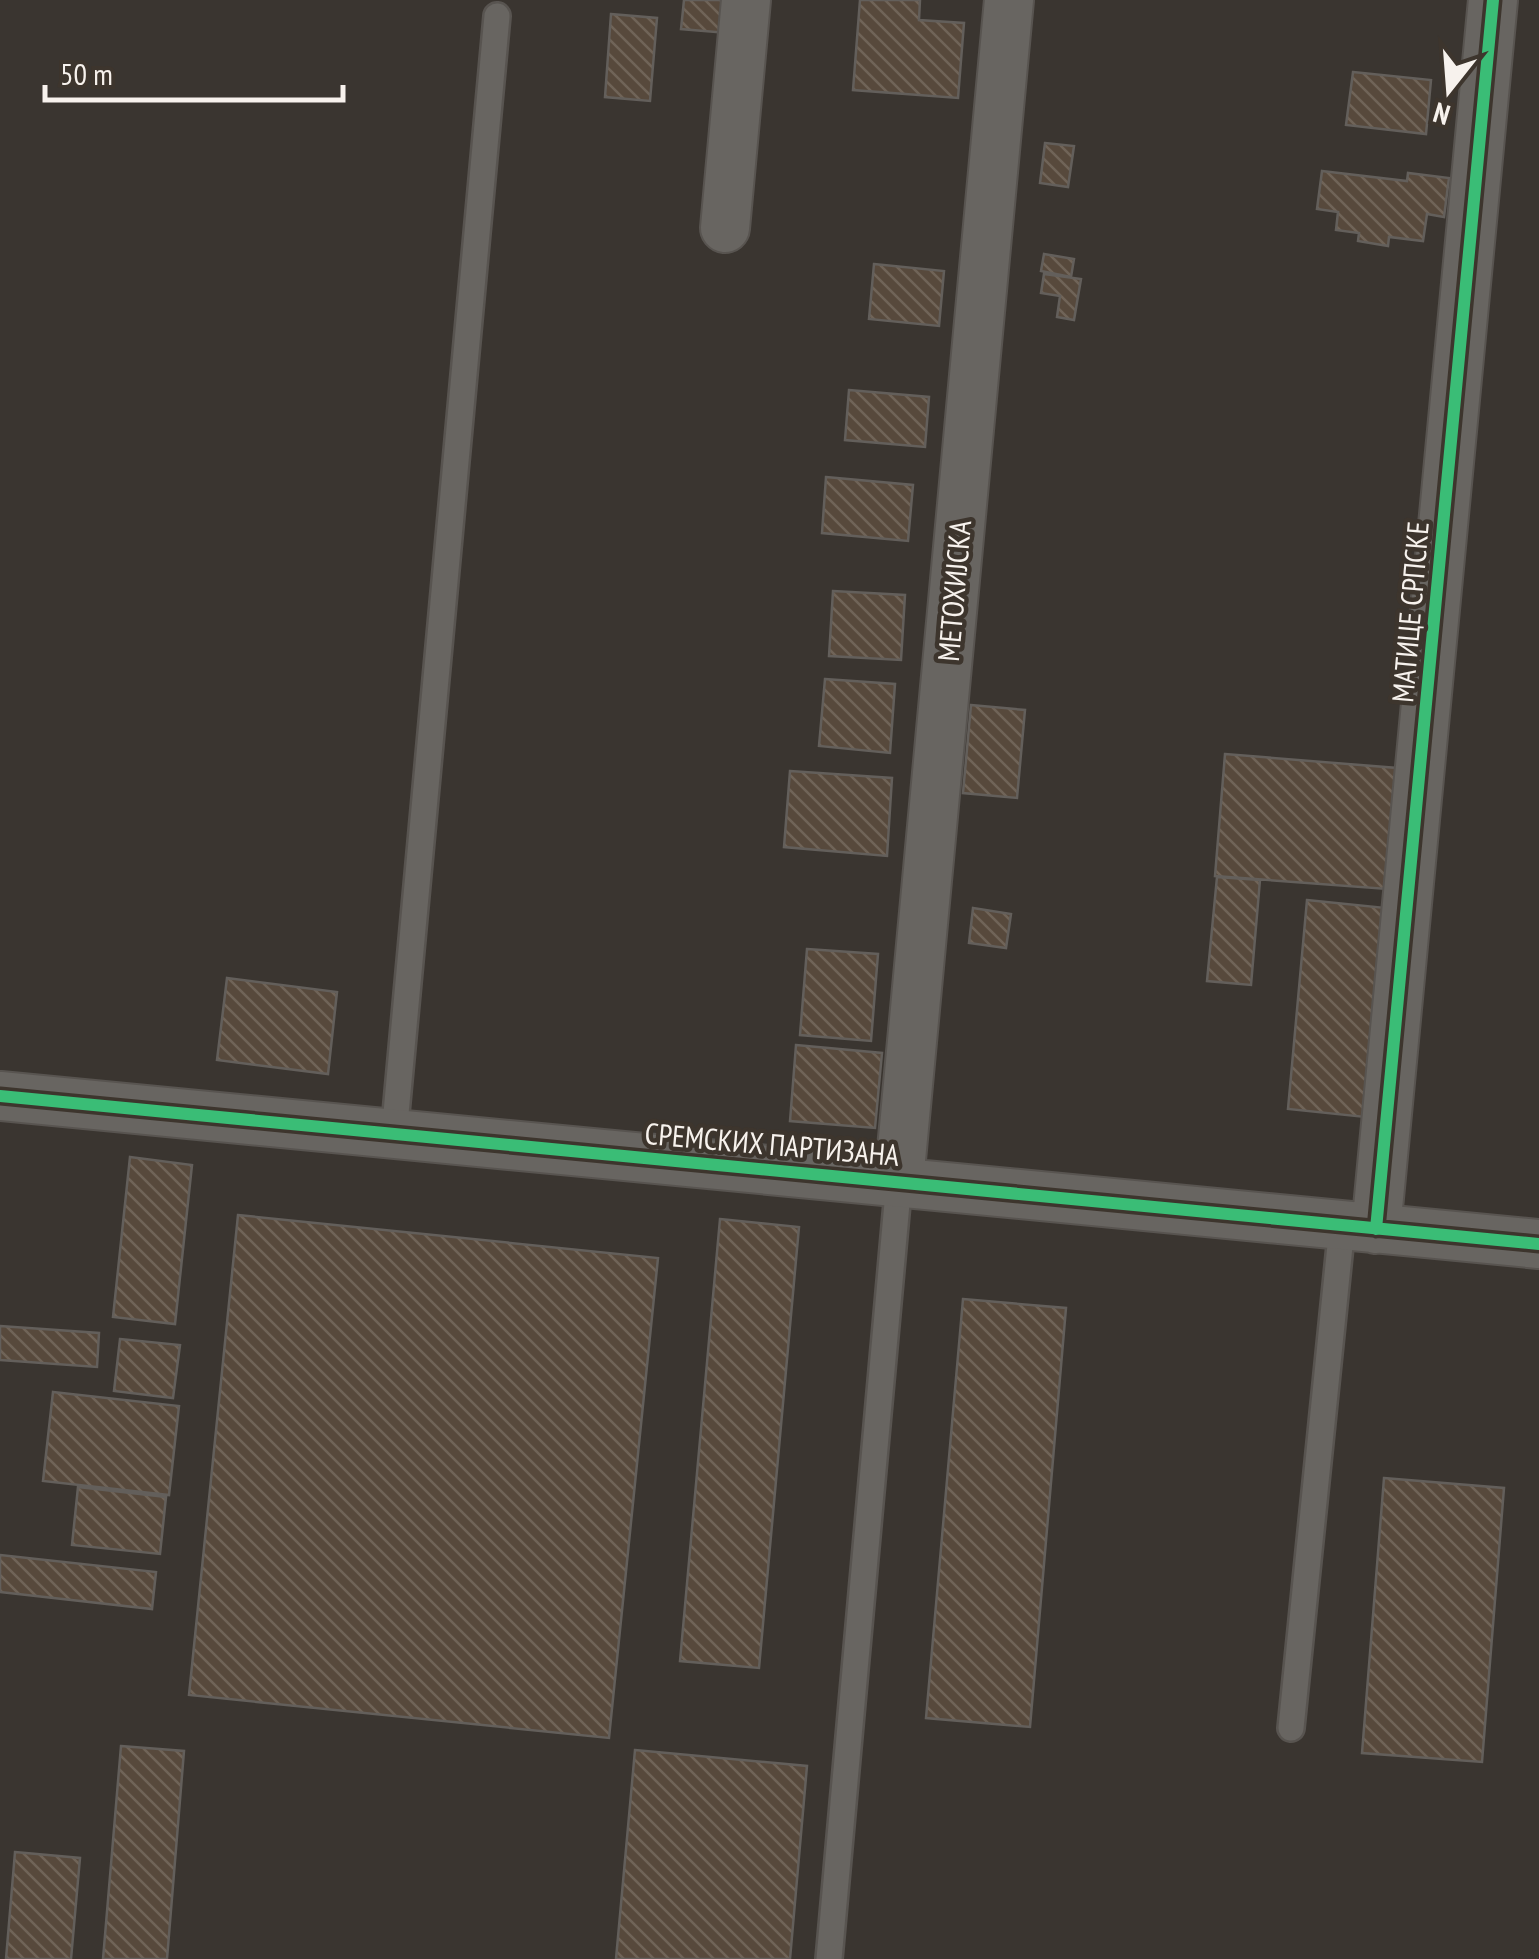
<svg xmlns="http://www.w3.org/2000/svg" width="1539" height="1959" viewBox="0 0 1539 1959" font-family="'PT Sans Narrow',sans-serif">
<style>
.building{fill:url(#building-back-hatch);stroke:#635f5b;stroke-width:2.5}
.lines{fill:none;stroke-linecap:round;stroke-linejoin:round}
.lane-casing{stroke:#585450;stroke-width:30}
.street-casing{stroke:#585450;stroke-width:52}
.lane{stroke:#686561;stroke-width:25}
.street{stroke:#686561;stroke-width:48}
.cycleway-casing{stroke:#3d352d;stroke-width:19}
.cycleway{stroke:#3abd76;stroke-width:12}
.labels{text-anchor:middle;stroke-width:9;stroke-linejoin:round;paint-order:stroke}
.street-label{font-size:30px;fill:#f7f2ed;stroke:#3d352d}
</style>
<defs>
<pattern id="building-back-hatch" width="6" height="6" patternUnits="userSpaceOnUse" patternTransform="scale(2.5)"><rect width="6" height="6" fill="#57493c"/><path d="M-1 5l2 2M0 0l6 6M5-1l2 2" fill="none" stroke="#706458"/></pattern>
</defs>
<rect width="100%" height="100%" fill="#3a3530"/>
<path class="building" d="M684 0H730L727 33 681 29Z
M860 0H920L919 20 964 23 958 98 853 90Z
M611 14 657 18 650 101 605 97Z
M1353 72 1431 80 1426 134 1346 125Z
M1045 143 1074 146 1068 187 1040 183Z
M1322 171 1407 181 1408 173 1449 178 1444 217 1427 214 1423 241 1389 237 1388 246 1358 241 1359 233 1336 230 1338 212 1317 209Z
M1044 254 1074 259 1071 277 1041 271Z
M874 264 944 271 939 326 869 319Z
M1044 274 1081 279 1074 320 1057 317 1060 296 1041 293Z
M849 390 929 397 925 447 845 440Z
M826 477 913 485 908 541 822 533Z
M833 591 905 595 901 660 829 656Z
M825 679 895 684 890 753 819 746Z
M971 705 1025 710 1017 798 963 793Z
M1225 754 1397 768 1387 889 1215 876Z
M790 771 892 778 887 856 784 847Z
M1217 877 1260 880 1251 985 1207 981Z
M1307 900 1386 908 1365 1117 1288 1109Z
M973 908 1011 914 1006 948 969 943Z
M807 949 878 954 871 1041 800 1035Z
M227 978 337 992 328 1074 217 1060Z
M796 1045 882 1053 875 1128 790 1121Z
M130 1157 192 1165 175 1324 113 1317Z
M238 1215 658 1258 609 1738 189 1695Z
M720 1219 799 1227 759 1668 680 1661Z
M963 1299 1066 1308 1030 1727 926 1718Z
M0 1326 99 1333 97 1367 0 1360Z
M120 1339 180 1345 173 1398 114 1391Z
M53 1392 179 1406 169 1495 43 1481Z
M1384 1478 1504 1488 1482 1762 1362 1753Z
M78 1487 166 1497 160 1554 72 1545Z
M0 1555 156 1572 152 1609 0 1592Z
M121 1746 184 1751 167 1959H103Z
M635 1750 807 1766 790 1959H616Z
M15 1852 80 1858 71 1959H6Z"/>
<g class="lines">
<g class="lane-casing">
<path id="lane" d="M394 1135 497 16
M1291 1728 1342 1226
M829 1959 899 1181"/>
</g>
<g class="street-casing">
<path id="street" d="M725 228 746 0
M0 1096 1539 1244
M899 1181 1009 0
M1376 1229 1493 0"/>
</g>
<use href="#lane" class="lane"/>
<use href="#street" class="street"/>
<g class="cycleway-casing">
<path id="cycleway" d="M0 1096 1539 1244
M1376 1229 1493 0"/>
</g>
<use href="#cycleway" class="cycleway"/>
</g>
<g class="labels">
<g class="street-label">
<text transform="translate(955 591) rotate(-85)" y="10">МЕТОХИЈСКА</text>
<text transform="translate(1411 612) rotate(-85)" y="10">МАТИЦЕ СРПСКЕ</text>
<text transform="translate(772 1145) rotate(5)" y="10">СРЕМСКИХ ПАРТИЗАНА</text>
</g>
</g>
<g transform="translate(1449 90) rotate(197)" stroke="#3d352d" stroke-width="8" paint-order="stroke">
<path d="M0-8L18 38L0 25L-18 38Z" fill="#f7f2ed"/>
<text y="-15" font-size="28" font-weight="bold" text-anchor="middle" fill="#f7f2ed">N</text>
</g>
<path d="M45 85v15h298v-15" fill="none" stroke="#f7f2ed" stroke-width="5"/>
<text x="60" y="85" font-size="30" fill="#f7f2ed" stroke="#3d352d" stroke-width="8" paint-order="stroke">50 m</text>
</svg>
